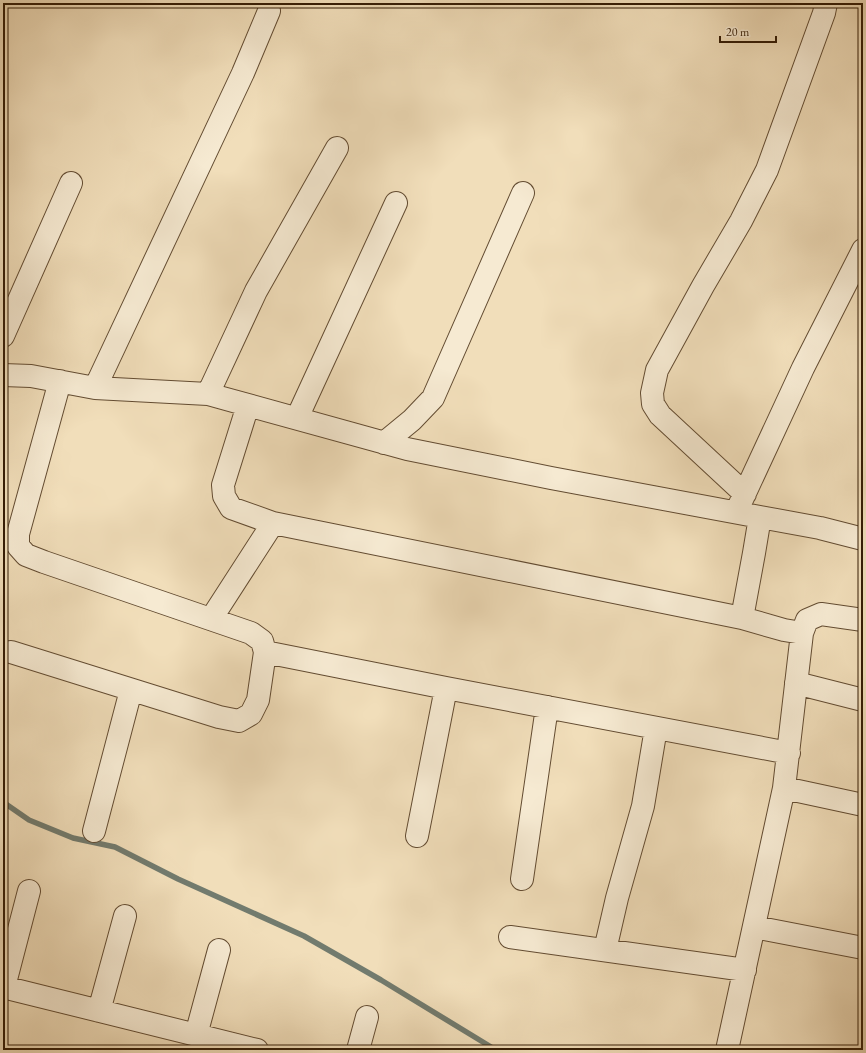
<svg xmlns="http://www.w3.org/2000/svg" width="866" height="1053" viewBox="0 0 866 1053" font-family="'EB Garamond',serif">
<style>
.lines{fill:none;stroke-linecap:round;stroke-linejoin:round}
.stream{stroke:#727b6e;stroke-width:5.5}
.minor-casing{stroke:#634c32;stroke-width:24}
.minor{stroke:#f6ead2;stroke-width:22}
</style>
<rect width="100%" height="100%" fill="#f1deba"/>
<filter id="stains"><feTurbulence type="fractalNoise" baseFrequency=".005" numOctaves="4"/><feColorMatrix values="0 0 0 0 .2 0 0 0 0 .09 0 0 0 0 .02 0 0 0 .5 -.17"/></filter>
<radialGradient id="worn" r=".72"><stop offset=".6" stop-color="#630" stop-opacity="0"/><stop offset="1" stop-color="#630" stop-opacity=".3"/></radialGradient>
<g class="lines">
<path class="stream" d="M3 802 29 820 73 838 115 847 178 879 304 936 381 980 496 1050"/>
<g class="minor-casing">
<path id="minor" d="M3 336 71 183
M3 375 31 376 95 388 208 394 407 449 551 478 760 517
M95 388 243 73 269 11
M208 394 256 291 337 148
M248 405 223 485 224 496 231 508 273 523 742 618
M297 418 396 203
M384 443 412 420 433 398 523 193
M745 494 660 415 653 404 652 393 657 370 703 286 741 221 767 170 824 13 826 3
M739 506 803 368 863 250
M211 619 273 523
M802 633 807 620 821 614 863 620
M11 652 219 717 239 721 251 714 258 700 265 652 262 641 251 633 44 562 26 555 18 546V534L60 381
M265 652 446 688 789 753
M796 683 863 700
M784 788 863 805
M94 831 131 690
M417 836 446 688
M522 879 547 707
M754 927 863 948
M510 937 745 970
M605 950 617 898 643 806 656 728
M3 987 257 1050
M4 987 29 891
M99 1011 125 916
M196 1035 219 950
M358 1050 367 1017
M727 1050 784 788 802 633 784 630 742 618 754 553 760 517 820 528 863 539"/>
</g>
<use href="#minor" class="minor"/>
</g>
<rect width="866" height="1053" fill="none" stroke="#f1deba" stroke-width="16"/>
<rect x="4" y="4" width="858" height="1045" fill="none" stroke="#341c05" stroke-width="2"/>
<rect x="8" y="8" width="850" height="1037" fill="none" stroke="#341c05"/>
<path d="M720 36v6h56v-6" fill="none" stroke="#341c05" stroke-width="2"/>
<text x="726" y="36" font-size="12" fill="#341c05" stroke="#f6ead2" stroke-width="3" paint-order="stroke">20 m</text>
<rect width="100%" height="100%" filter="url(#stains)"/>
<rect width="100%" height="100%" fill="url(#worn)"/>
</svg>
